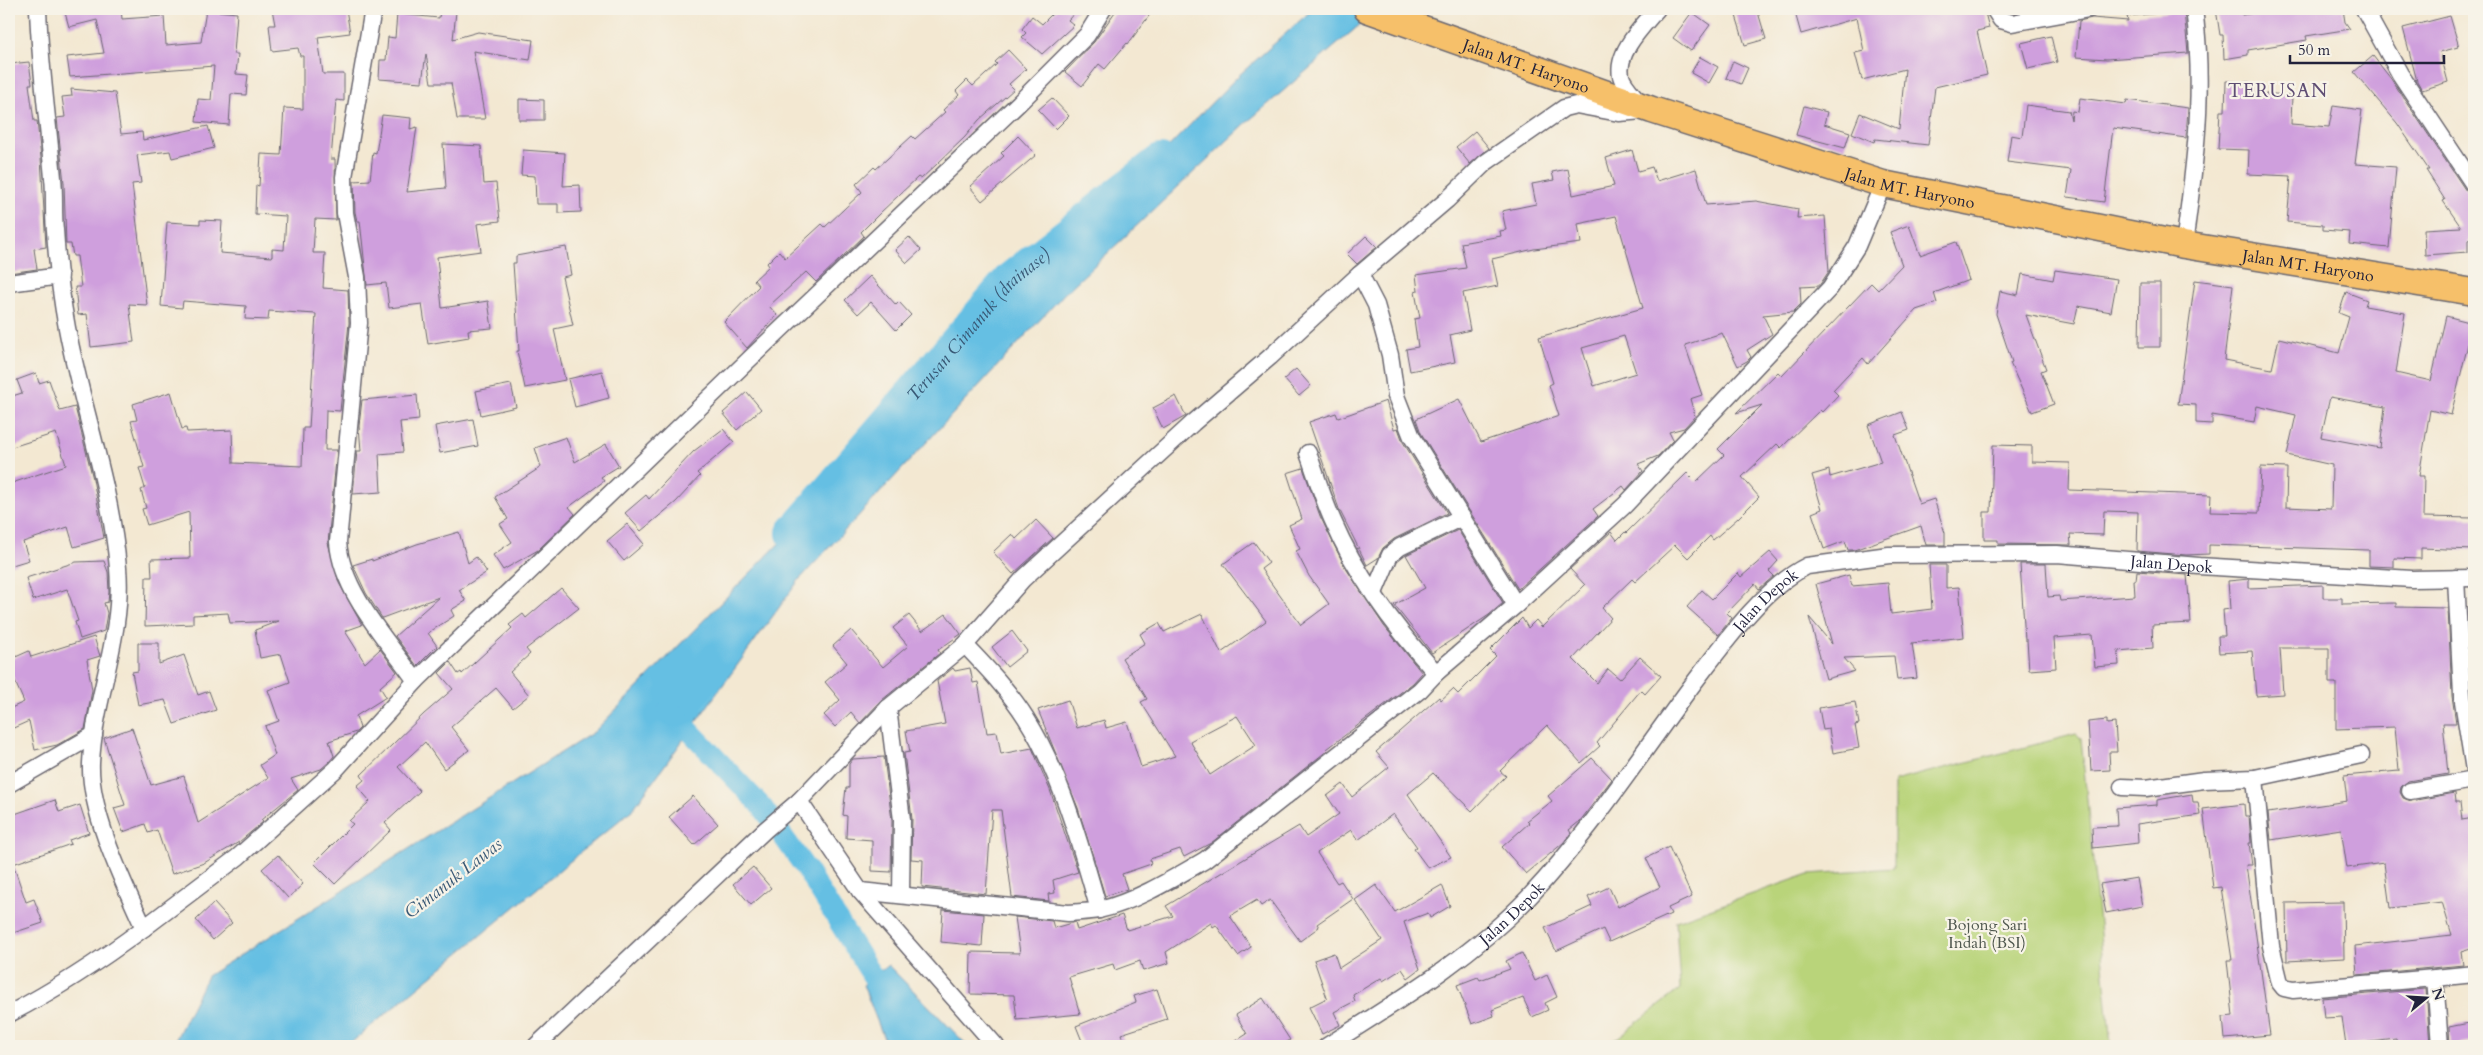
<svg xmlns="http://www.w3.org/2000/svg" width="2483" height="1055" viewBox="0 0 2483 1055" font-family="Cardo,serif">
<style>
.green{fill:#b9d47a;stroke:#6e7b5a}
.water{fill:#65bfe3;stroke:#44708f}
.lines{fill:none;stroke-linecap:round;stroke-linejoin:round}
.canal{stroke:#65bfe3;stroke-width:21}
.river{stroke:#65bfe3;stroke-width:38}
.building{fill:#cf9fdd;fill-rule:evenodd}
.street-casing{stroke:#6b6770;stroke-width:19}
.primary-casing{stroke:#6b6770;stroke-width:29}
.street{stroke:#fff;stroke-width:16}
.primary{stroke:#f6c06b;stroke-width:26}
.labels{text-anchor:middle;stroke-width:4.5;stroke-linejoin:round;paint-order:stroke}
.street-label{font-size:16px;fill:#22223b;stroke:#f7f3e8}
.park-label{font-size:16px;fill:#4f574e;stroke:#f7f3e8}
.water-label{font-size:18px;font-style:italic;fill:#395976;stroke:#f7f3e8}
.quarter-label{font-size:19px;letter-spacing:1px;fill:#5f4e74;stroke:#f7f3e8}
</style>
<rect width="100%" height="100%" fill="#f7f3e8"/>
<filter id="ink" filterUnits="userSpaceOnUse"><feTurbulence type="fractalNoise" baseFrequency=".02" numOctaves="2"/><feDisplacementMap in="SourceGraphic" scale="10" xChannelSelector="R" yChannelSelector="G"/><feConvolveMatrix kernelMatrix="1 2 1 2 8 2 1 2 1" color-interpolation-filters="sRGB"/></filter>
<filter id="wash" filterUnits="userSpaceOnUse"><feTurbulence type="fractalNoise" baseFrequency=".0096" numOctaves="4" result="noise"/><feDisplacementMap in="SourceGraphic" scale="20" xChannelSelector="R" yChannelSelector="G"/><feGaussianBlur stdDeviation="1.12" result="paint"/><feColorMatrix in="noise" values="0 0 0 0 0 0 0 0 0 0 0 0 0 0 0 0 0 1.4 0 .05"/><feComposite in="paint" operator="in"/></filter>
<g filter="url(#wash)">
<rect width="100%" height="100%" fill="#f3e8d2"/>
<path class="green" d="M2076 734 2081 738 2111 1046H1607L1680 989 1676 921 1809 874 1894 868V781Z"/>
<path class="water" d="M1313 9H1378L1245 124 1064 294 799 580 633 809 347 1046H179L175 1041 207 976 594 732 1238 76Z
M888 965 968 1046H887L863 985Z"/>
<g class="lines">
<path class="canal" d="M669 709 763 808 806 869 873 977"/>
<path class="river" id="s1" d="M795 533 1011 281 1161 163"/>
</g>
<g id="blocks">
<path class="building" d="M64 9H121L122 19 164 16 166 45 201 42 206 10 237 13 234 54H238L236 74 248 75 246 95 231 94 229 125 196 122 198 99 211 100 214 66 70 77 67 57 104 53 97 20 69 27Z
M272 9H346L350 33 318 37 323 74H344V101L336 100 331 159H335L336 220 315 219 313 253H325L323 288 348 290 349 323 340 411 326 410 325 450H337L328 543 339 583 362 625 345 631 365 663 380 649 397 672 380 687 386 697 356 716 360 728 356 732 329 741 334 756 329 762 321 769 291 779 298 790 261 820 263 822 239 842 204 863 172 874 157 830 148 833 145 824 123 832 114 808 125 805 104 738 132 728 151 785 184 776 198 823 268 778 260 765 275 755 265 726 279 721 268 690 290 682 281 654 260 658 255 630 279 621 230 623 228 613 193 615V624L145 626 146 577H152L151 559 190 558 189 512 147 525 142 509 146 508 141 490 145 488 139 468 144 467 131 421 137 420 133 404 171 392 182 429 186 428 187 432 232 430 233 463 302 466 303 428H309L316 314 269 311 268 320 245 319 246 306 183 301 182 308 161 306 167 222 200 224V220L222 221 220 253 272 257V249L284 250 286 216 255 214 256 185 259 186 261 154 281 155 284 108 303 109V56H300L298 48 272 51 269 25H275Z
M1057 9H1078L1068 20 1074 25 1042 54 1022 37 1026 33 1022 29 1032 16 1042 24Z
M1117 9H1154L1128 44 1127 43 1105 69 1099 64 1082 86 1065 72 1094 42Z
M1734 9H1757L1766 39 1745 45Z
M1794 9H1984L1989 28 1977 31 1987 75 1935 87 1928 145 1875 139 1874 142 1852 133 1860 113 1899 129 1905 69 1862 80 1855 53 1864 51 1857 18 1801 34Z
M2216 9H2240L2242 15 2280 9H2343L2345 22 2350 29 2306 36 2307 40 2248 50V55L2224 59 2223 35H2220Z
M440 10 456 12 453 39 478 32 533 40 530 60 473 51 485 119H457L451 83H431L426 54 422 82 379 79 380 60H386L388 37 395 38 397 14 439 18Z
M2184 11 2188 53 2107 59 2076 57 2079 21 2092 18 2128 21 2127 16Z
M1692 12 1710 25 1691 51 1673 38Z
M2450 16 2459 47 2440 52 2448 82 2422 90 2417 81 2403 28Z
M2051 36 2057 62 2028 69 2021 43Z
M1008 50 1026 69 1009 84 1014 89 979 120 965 137 937 164 921 179 918 177 880 213 861 232 864 236 816 282 806 272 769 306 777 315 747 348 724 322 759 286 754 280 769 266 767 263 779 251 785 258 822 224 825 227 862 192 856 184 874 167 876 169 912 136 915 139 945 112 943 110 959 95 956 91 967 80 973 86 997 64 995 62Z
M2373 56 2391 79 2466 191 2474 196V246L2470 239 2468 240V252L2425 255 2424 229 2461 227 2443 201 2445 200 2426 170H2429L2397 123 2354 72Z
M1700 57 1718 67 1709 83 1691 73Z
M1733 61 1748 68 1741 84 1726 78Z
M29 62 32 84H29L34 121H37L41 158 46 247 34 249 37 269 9 273V64Z
M2226 81 2250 82V93L2292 95 2291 124 2329 127 2333 106 2362 110 2355 164 2396 167 2389 248 2349 244 2350 232 2323 230V225L2287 222 2291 176 2248 174 2249 150 2218 149 2220 111H2225Z
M71 89 115 93 121 134 142 132 143 140 208 126 214 148 172 158 170 151 137 155 141 183 132 184 147 305 129 304 134 342 91 347 87 314 78 315 75 287H81L77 256H73L71 244H66L64 183 57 118 65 117 62 97 72 96Z
M1052 98 1069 116 1056 129 1038 110Z
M2080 98 2126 104 2127 100 2188 108 2186 138 2113 128 2104 202 2067 197 2071 170 2007 162 2011 135 2022 137 2026 105 2069 111 2071 120 2072 111 2078 112Z
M519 99 544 100V120H519Z
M1804 106 1827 112 1824 124 1850 132 1845 148 1796 135Z
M382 115 411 118 410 129 417 127 407 192 446 188 443 144 481 146 484 184 496 183 500 221 477 224 481 251 437 257 442 308 488 301 492 328 468 330 469 337 428 344 422 304 389 308 386 283 367 285 360 221H357L355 212 354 181 370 180 373 152 376 153Z
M1475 131 1489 148 1470 164 1456 147Z
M1018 136 1036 155 982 201 970 187 1004 156 1001 153Z
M523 150 565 153 563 186 580 185 581 212 558 213V204H536L535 176 521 175Z
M1632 150 1638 171 1652 167 1657 181 1696 169 1706 205 1756 201 1798 209 1797 218 1825 216 1829 271 1819 286 1800 287 1801 304 1793 312 1763 315 1772 334 1747 350 1751 357 1747 361 1738 366 1722 333 1685 345 1702 395 1690 399 1695 416 1684 428 1669 432 1673 440 1658 456 1638 464 1643 471 1626 490 1623 486 1593 509 1598 516 1518 589 1421 433 1416 419 1459 399 1481 442 1559 416 1549 385 1553 383 1539 337 1643 308 1616 216 1578 224 1581 243 1534 249 1492 259 1498 286 1463 293 1470 330 1450 335 1455 362 1410 371 1406 349 1418 347 1414 319 1420 318 1415 292 1418 291 1416 275 1466 268 1461 243 1501 236 1500 231 1506 230 1502 211 1536 204 1532 184 1554 180 1552 172 1568 169 1573 195 1614 186 1606 158ZM1624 336 1636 373 1594 386 1582 348Z
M1909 225 1920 255 1956 242 1969 280 1934 293 1937 303 1916 310 1868 364 1863 358 1833 390 1838 395 1822 412 1820 410 1781 448 1777 444 1742 477 1759 497 1738 518 1713 540 1710 536 1688 558 1675 545 1635 582 1632 579 1602 608 1611 618 1573 659 1597 683 1608 669 1620 679 1640 657 1661 676 1645 694 1641 690 1597 743 1600 746 1581 763 1547 725 1500 771 1506 776 1472 811 1433 773 1408 794 1451 857 1428 868 1414 849 1417 847 1393 814 1358 840 1351 830 1317 853 1337 883 1341 881 1353 899 1317 924 1319 927 1300 941 1270 900 1261 906 1257 900 1230 916 1251 947 1238 956 1216 925 1213 927 1211 923 1166 952 1169 963 1143 971 1140 961 1115 970 1113 964 1069 977 1080 1014 1017 1020 1014 995 970 994 971 952 1020 953 1015 917 1052 921 1054 928 1075 922 1077 930 1122 915 1127 930 1173 916 1166 906 1299 826 1306 837 1339 814 1327 796 1343 784 1352 797 1389 767 1376 752 1439 697 1441 700 1453 689 1458 694 1496 656 1490 650 1522 618 1528 628 1536 620 1542 627 1585 585 1570 569 1611 532 1617 540 1625 532 1626 533 1687 473 1696 482 1724 455 1718 449 1762 405 1736 413 1778 372 1782 376 1871 283 1878 290 1902 265 1890 232Z
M1366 236 1377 247 1357 264 1347 254Z
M909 237 921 250 907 263 895 250Z
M566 247 571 275 562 277 573 325 554 329 565 380 525 388 517 351H519L513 263H516V256Z
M2055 270 2117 279 2111 312 2078 306 2074 324 2026 315 2046 369 2041 371 2054 404 2032 412 2010 363 2012 362 1996 314 2000 291 2018 295 2022 274 2053 280Z
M870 276 896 305 899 302 911 315 896 330 871 302 858 314 845 300Z
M2195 280 2233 285 2224 360 2272 369 2279 338 2339 353 2349 317 2339 313 2346 292 2367 300 2365 306 2405 313 2396 373 2431 381 2446 316 2473 323 2451 415 2430 410 2419 476H2424L2423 517 2474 518V550L2421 548V559L2394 558V567L2369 566V550L2209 545V554L2186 555 2137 551 2138 512 2104 511 2103 535 2070 534 2071 545 1998 544V540H1984V512H1991L1993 445 2032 446V462L2070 463 2069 490 2211 495 2210 512 2259 513 2261 467 2287 468 2286 507 2331 509 2332 465 2287 455 2296 415 2257 406 2254 422 2212 415V424L2196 423V405L2178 404ZM2330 397 2385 407 2380 448 2321 437Z
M2140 283H2160V347H2139Z
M1296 369 1311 386 1299 396 1284 379Z
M602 371 609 398 575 407 568 379Z
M36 373 39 383 49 380 60 411 75 407 93 479 104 538 74 547 68 527 23 542 29 560 9 566V484L66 465 56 433 9 448V397L22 393 17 380Z
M511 384 516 407 481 415 476 391Z
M747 392 761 409 737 430 723 413Z
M417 395 419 420 400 422 403 452 379 454 381 492 353 494 357 451H361L359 426 362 400Z
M1176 396 1186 416 1163 429 1153 408Z
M1386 401 1394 429 1398 428 1403 442 1447 513 1394 539 1383 548 1378 558 1367 565 1339 509 1309 422 1336 413 1338 418Z
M1902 412 1909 430 1895 435 1919 504 1934 499 1945 533V545H1926L1921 526 1854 550H1848L1845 541 1824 549 1812 513 1822 509 1812 475 1829 470 1830 477 1881 462 1868 425Z
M473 419 478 446 440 453 435 426Z
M723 429 734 442 697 473 700 476 676 502 641 531 625 513 646 495 649 499 694 451Z
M566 437 575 462 606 444 619 466 601 477 604 481 569 507 575 514 538 550 503 570 493 555 512 542 500 524 508 519 495 497 541 467 535 448Z
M1303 468 1320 516 1345 567 1384 626 1422 673 1413 683 1327 749 1328 750 1211 843 1184 857 1180 849 1150 859 1151 864 1122 874 1127 889 1105 896 1078 808 1038 710 1068 700 1077 728 1104 720 1106 728 1127 722 1141 767 1175 756 1141 702 1147 699 1122 658 1145 643 1140 634 1159 623 1164 632 1202 614 1221 653 1266 621 1223 564 1254 542 1269 563 1261 569 1301 625 1329 604 1309 576 1296 551 1300 549 1289 525 1302 519 1287 473ZM1237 716 1256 745 1210 775 1190 741Z
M1036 520 1053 538 1013 574 993 552 1012 534 1016 539Z
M627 524 644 544 624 561 607 541Z
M1458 530 1503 603 1489 615 1432 653 1394 605 1425 588 1406 555Z
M459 532 468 563 476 557 487 572 459 590 466 601 451 610 454 616 428 633 437 646 417 666 395 636 439 597 382 618 366 593 353 565 372 559V561L417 544Z
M1770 552 1778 561 1769 571 1774 576 1759 589 1755 584 1727 613 1732 618 1718 635 1687 607 1702 590 1712 599 1738 573 1741 577Z
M104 561 108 572 109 592 108 602 104 603 107 613 104 631 80 639 75 622 78 621 67 589 33 600 26 578 76 562Z
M2020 564H2046L2048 597 2059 596 2060 601 2135 596 2134 580H2136L2137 571 2187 575 2191 623 2152 625 2153 648 2118 651 2119 665 2095 667 2092 635 2054 638 2056 668 2029 670 2027 640H2025Z
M1929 565H1946V588L1959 587 1964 637 1912 643 1917 678 1897 680 1894 656 1844 658 1855 671 1826 679 1809 617 1832 644 1816 584 1849 575 1852 586 1888 583 1891 614 1932 609Z
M2249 579V588L2323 585V598H2342V604L2396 603V607L2448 608 2452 696 2456 723H2443L2448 774 2408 781 2401 787 2400 792 2403 798 2411 801 2455 793 2456 802H2460L2462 820 2474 818V948L2461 952 2463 965 2357 975 2355 946 2452 935 2442 902 2390 908 2384 863 2347 868 2341 829 2271 840 2268 813 2347 801 2344 776 2399 771 2395 727 2336 729V683H2329V648H2280L2283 694 2256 696 2252 651 2219 653 2218 636H2225L2223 610 2230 609 2228 581Z
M561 588 579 608 526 649 530 654 510 672 529 695 513 708 496 688 451 727 469 750 444 769 425 742 398 767 420 791 385 823 391 830 335 884 314 863 353 824 349 821 370 801 357 786 364 780 361 775 424 714 453 689 439 673 450 662 458 674 461 672 462 674 512 628 509 625 523 614 526 618Z
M2468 611H2474V692H2472Z
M946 614 961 634 938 650 940 653 882 700 860 723 851 712 835 727 824 715 840 700 825 682 847 663 833 646 851 630 883 667 908 646 893 628 909 615 922 631Z
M1012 631 1027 651 1007 667 992 647Z
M94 637 100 656 87 660 92 690 85 729 57 745 35 750 29 721 9 730V709L24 702 9 668V660L29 651 31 657Z
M138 643H159V664L184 655 198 695 209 691 216 710 174 724 165 700 138 705 132 672 138 671Z
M953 668 955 671 970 668 973 683 978 682 987 733 997 732 1001 754 1032 748 1050 790 1078 872 1053 880 1055 893 1048 894 1049 901 1012 897 1001 810H992L986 894 922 887 923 860 911 859 912 819 904 753 910 752 906 731 945 724 937 681Z
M1855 702 1859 724 1855 725 1859 748 1833 753 1829 729 1823 730 1819 708Z
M2107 720V724L2115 723 2117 752H2109L2110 770 2091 771 2088 722Z
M884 757 892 821 891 872 872 871V840L846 838 847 816 843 815 846 788H849V764L853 759Z
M1592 758 1612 779 1580 821 1569 830 1571 833 1563 843 1526 874 1502 847 1529 823 1527 821 1552 801 1548 796Z
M2192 794 2193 802H2198L2200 815 2137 824 2138 843 2093 848 2092 827 2117 826 2116 808 2157 805V800Z
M693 796 718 824 694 845 669 817Z
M55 800 59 812 80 805 89 833 69 840 71 844 13 864 26 902 34 899 43 923 13 933 9 920V816Z
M2244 804 2245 816H2249L2251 843H2249L2252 865H2246L2270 1035 2225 1039 2223 1017 2233 1016 2227 960H2232L2221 887 2213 888 2203 809Z
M1669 847 1692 897 1668 908 1671 914 1609 942 1603 929 1556 951 1545 928 1592 906 1588 897 1609 887 1618 907 1660 887 1646 858Z
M278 855 303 884 288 898 262 869Z
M753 867 771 888 751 905 733 884Z
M2137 878 2142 906 2106 913 2100 884Z
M1376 885 1395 912 1442 885 1450 906 1430 918 1428 913 1404 922 1420 969 1408 978 1402 969 1383 981 1381 978 1353 995 1355 1001 1334 1012 1340 1025 1322 1034 1309 1007 1327 998 1314 960 1334 953 1339 968 1382 940 1355 900Z
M2343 902 2344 958 2287 961 2286 903Z
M214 903 232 923 213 940 196 920Z
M943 910 984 914 982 946 941 942Z
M1522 953 1535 981 1547 975 1557 997 1545 1003 1548 1010 1532 1017 1523 998 1492 1010 1494 1016 1472 1024 1457 985 1478 977 1480 980 1510 969 1506 961Z
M1157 989 1167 1019 1121 1034 1126 1046H1084L1076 1026 1136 1002 1134 996Z
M2426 989 2430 1046H2397L2396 1039 2346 1045 2342 1017 2324 1018 2322 998Z
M1263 998 1290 1040 1280 1046H1228L1247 1034 1236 1015Z
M2474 1022V1042L2450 1046 2449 1027Z"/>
</g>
</g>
<g filter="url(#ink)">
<use href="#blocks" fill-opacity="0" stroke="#6b6770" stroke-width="1"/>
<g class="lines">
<g class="street-casing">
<g id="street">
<path d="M1994 9 2001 20 2012 23 2089 9"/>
<path d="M2364 9 2400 74 2474 185"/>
<path d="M1641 105C1636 97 1623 85 1621 76 1616 52 1643 26 1657 9"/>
<path d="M2184 245C2195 164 2205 90 2194 9"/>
<path d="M1360 274 1376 305 1390 355 1396 396 1412 437 1516 605"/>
<path d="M9 283 60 276"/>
<path d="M1308 453C1316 475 1323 499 1333 521 1357 577 1396 629 1436 673"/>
<path d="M2456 578 2462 695 2474 770"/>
<path d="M1374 593 1390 555 1400 547 1462 517"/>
<path d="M965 645C987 668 1009 691 1026 718 1061 773 1081 847 1099 910"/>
<path d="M416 681 759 350 1019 103 1087 35 1103 9"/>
<path d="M888 708 902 820 901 895"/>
<path d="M2255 778 2271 946 2280 983 2284 988 2293 990 2435 978 2440 1046"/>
<path d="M9 784 94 735"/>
<path d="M2122 787 2146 788 2204 780 2255 778 2361 755"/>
<path d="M2410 791 2474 780"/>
<path d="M799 801 888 708 965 645 1023 579 1193 423 1270 357 1360 274 1447 200 1485 163 1564 108 1576 105 1619 113 1643 111"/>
<path d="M860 891 1068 913C1078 912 1089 912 1099 910 1135 902 1174 878 1205 860L1420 690 1436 673 1516 605 1625 505 1830 288 1857 246 1883 184"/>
<path d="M144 928 238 857 336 769 416 681C388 641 342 593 338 542L359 323 357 277 345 213 344 177 373 9"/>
<path d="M2435 978 2474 974"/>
<path d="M9 1014C57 989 101 960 144 928 124 884 89 812 91 763 94 698 124 634 118 568 111 486 82 408 67 328 61 296 57 262 55 230 53 212 55 195 53 178 48 121 40 66 38 9"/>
<path d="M536 1046 765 830 799 801 860 891 996 1046"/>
<path id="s2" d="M1327 1046C1398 1001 1472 957 1530 896 1591 831 1640 755 1693 684 1722 646 1764 587 1807 566L1889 555 2057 554 2199 566 2412 579 2474 578"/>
</g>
</g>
<g class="primary-casing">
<g id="primary">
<path id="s3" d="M1367 9 1652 110 1883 184 2184 245 2474 292"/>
</g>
</g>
<use href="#street" class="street"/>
<use href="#primary" class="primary"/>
</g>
</g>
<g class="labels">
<g class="street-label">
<text dy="6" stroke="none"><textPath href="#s3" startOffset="169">Jalan MT. Haryono</textPath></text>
<text dy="6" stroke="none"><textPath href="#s3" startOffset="572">Jalan MT. Haryono</textPath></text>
<text dy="6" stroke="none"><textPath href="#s3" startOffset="978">Jalan MT. Haryono</textPath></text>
<text dy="6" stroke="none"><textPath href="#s2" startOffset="1052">Jalan Depok</textPath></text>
<text dy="6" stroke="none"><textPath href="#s2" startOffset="632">Jalan Depok</textPath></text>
<text dy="6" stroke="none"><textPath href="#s2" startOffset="228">Jalan Depok</textPath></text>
</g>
<g class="park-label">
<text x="1987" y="930">Bojong Sari<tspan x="1987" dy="18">Indah (BSI)</tspan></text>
</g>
<g class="water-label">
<text dy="6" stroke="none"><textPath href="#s1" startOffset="278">Terusan Cimanuk (drainase)</textPath></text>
<text transform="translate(453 878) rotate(-38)" y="6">Cimanuk Lawas</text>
</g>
<g class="quarter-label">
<text x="2278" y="97">TERUSAN</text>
</g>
</g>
<rect width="2483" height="1055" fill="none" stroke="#f7f3e8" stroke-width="30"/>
<g transform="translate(2426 998) rotate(72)" stroke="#f7f3e8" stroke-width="4" paint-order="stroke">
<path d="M0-4L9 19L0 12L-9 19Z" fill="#22223b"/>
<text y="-8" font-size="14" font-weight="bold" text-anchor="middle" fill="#22223b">N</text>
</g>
<path d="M2290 55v8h154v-8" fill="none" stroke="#22223b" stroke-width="2.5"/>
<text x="2298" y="55" font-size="15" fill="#22223b" stroke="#f7f3e8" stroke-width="4" paint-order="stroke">50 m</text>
</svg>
